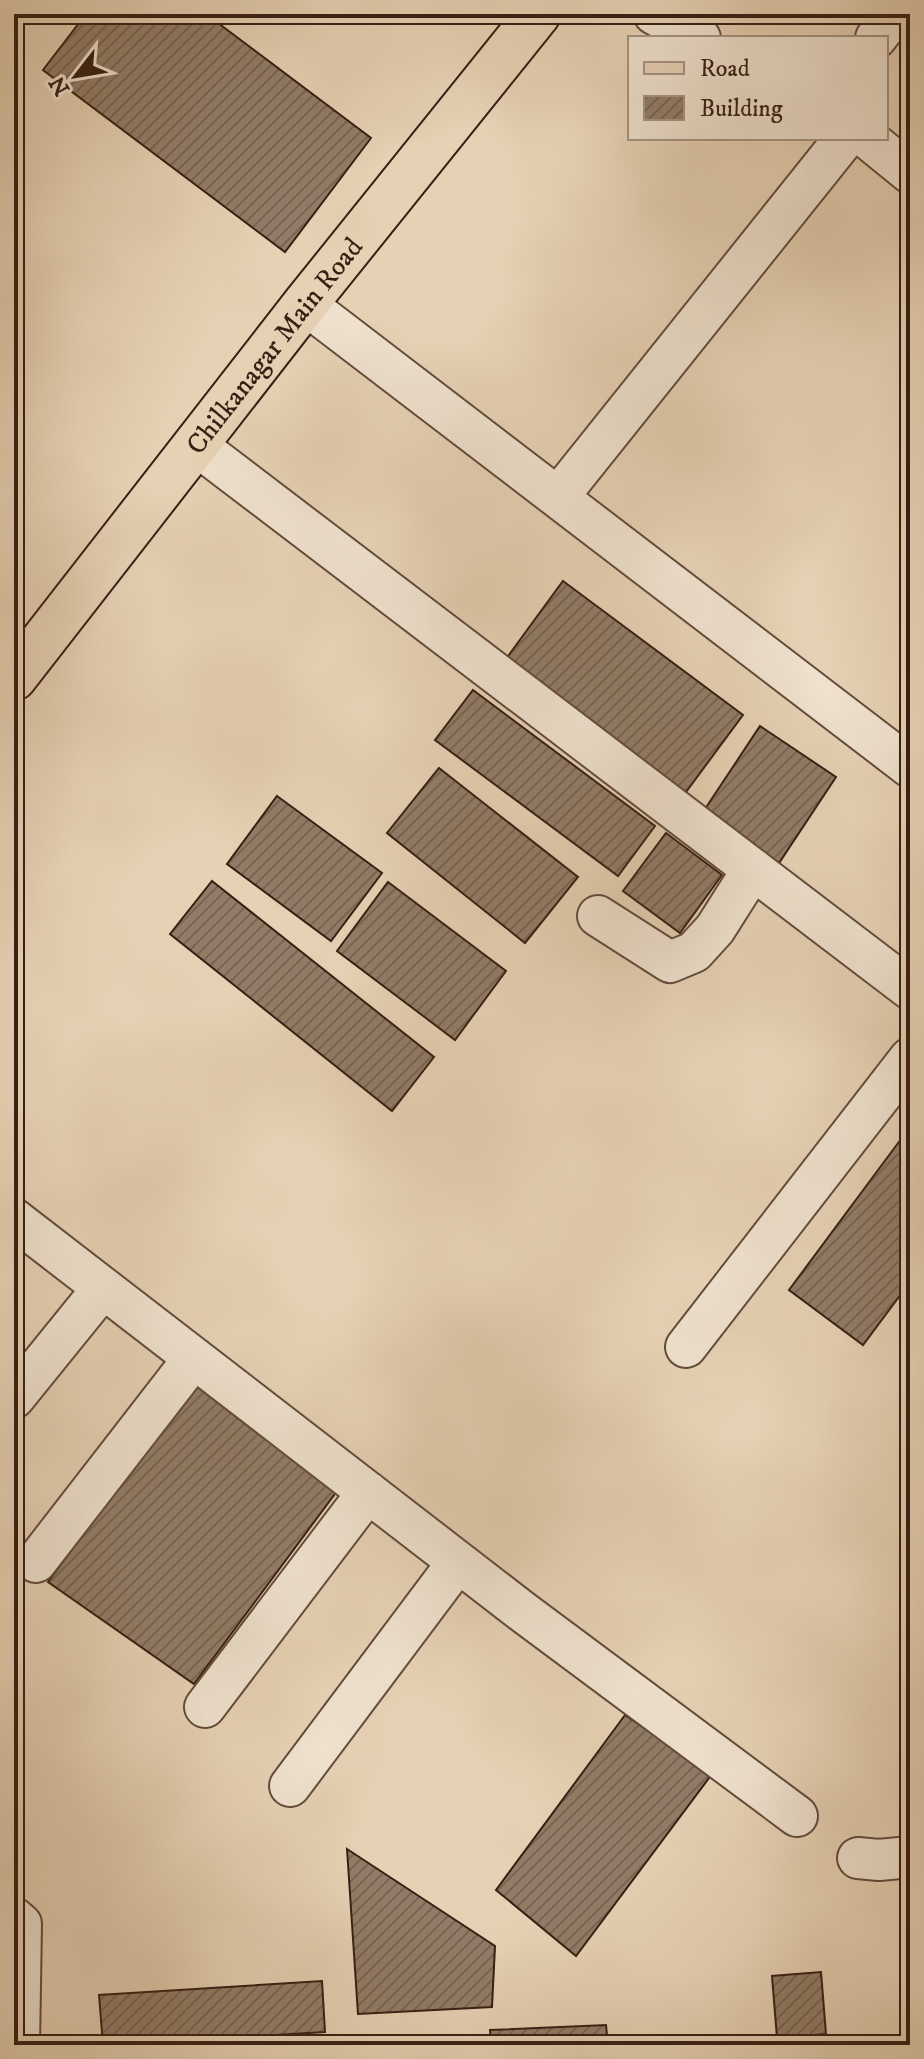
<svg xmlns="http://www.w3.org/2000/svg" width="924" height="2059" viewBox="0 0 924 2059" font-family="'IM FELL DW Pica',serif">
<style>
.building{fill:url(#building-hatch);stroke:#371f14;stroke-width:2}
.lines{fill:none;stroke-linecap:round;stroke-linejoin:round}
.minor-casing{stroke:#634c3c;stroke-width:44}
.major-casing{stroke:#371f14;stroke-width:48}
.minor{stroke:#efe1ce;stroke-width:40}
.major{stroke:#e6d1b4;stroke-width:44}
.labels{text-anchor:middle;stroke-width:7;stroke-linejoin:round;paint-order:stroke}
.street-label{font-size:28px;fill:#371f14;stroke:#efe1ce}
</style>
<defs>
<pattern id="building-hatch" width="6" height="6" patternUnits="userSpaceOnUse" patternTransform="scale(2)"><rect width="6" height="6" fill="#927c67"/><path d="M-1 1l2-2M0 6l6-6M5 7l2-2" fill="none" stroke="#786554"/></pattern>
</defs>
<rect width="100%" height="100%" fill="#e6d1b4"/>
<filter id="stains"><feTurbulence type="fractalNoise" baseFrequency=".0025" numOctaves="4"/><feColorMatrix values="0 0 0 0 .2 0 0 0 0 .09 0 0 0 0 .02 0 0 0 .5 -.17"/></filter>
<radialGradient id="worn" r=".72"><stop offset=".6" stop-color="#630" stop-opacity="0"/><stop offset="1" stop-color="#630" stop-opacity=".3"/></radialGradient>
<path class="building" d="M86 14H206L371 138 285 252 43 70Z
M563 581 743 715 683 796 503 663Z
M473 690 655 826 618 876 435 740Z
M760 726 836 777 779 863 703 812Z
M439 768 578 877 525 943 387 833Z
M277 796 382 873 331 941 227 864Z
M666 833 722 875 680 933 623 891Z
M212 881 434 1057 392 1111 170 934Z
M388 882 506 971 455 1040 337 951Z
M910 1127V1282L863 1345 789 1290Z
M195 1383 343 1483 194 1684 48 1582Z
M625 1715 712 1774 576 1956 496 1890Z
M347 1849 495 1946 492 2007 358 2014Z
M821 1972 826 2034 777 2038 772 1976Z
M322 1981 325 2032 103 2045 99 1995Z
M606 2025 608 2045H491L490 2030Z"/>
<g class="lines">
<g class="minor-casing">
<path id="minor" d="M654 14 700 38
M876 38 895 14
M867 138 910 173
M305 304 910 767
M196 445 910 989
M558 497 845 138
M598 916 670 962 694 952 715 929 753 869
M14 1219 523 1612 797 1816
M686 1347 910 1058
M14 1398 103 1288
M36 1562 194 1358
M205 1707 368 1492
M290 1786 458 1562
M858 1858 879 1860 910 1857
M14 1918 21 1924 19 2045"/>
</g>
<g class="major-casing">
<g id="major">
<path id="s1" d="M14 678 305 304 538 14"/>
</g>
</g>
<use href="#minor" class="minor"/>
<use href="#major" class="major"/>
</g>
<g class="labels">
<g class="street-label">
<text dy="10" stroke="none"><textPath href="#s1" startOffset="422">Chilkanagar Main Road</textPath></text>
</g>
</g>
<rect width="924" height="2059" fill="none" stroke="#e6d1b4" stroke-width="48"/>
<rect x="16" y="16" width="892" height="2027" fill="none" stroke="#371f14" stroke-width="4"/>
<rect x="24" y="24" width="876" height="2011" fill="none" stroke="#371f14" stroke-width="2"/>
<rect x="628" y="36" width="260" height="104" fill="#efe1ce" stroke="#a59384" stroke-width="2"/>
<rect x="644" y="62" width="40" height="12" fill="#e6d1b4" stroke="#a59384" stroke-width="2"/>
<text x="700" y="76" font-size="24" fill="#371f14">Road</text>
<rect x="644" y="96" width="40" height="24" fill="url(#building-hatch)" stroke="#a59384" stroke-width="2"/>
<text x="700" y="116" font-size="24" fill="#371f14">Building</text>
<g transform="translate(76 76) rotate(239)" stroke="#efe1ce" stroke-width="6" paint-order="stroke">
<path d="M0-6L14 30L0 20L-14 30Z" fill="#371f14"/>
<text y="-12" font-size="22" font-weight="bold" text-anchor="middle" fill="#371f14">N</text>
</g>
<rect width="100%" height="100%" filter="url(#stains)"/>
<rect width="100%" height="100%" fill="url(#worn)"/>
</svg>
